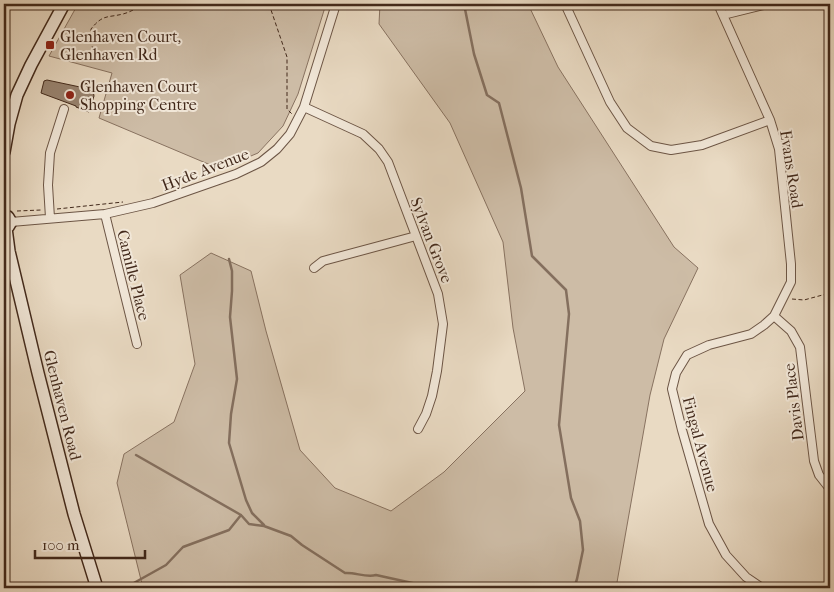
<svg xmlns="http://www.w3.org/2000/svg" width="834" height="592" viewBox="0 0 834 592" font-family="'IM FELL French Canon',serif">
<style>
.green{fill:#cdbca6;stroke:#887260}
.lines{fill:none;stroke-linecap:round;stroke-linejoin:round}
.stream{stroke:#846f5e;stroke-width:2.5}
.building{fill:#998572;stroke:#42291b}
.minor-casing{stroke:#6c5545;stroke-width:10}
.secondary-casing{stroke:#42291b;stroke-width:14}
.path{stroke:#42291b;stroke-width:1;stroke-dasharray:4 2.5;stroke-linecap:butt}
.minor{stroke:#f1e7d8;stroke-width:8}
.secondary{stroke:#f1e7d8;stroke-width:11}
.poi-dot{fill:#8f2418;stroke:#f1e7d8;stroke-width:2}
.labels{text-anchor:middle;stroke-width:4;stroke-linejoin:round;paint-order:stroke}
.poi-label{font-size:16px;fill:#42291b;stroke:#f1e7d8;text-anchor:start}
.street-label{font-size:16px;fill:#42291b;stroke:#f1e7d8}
</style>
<rect width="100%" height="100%" fill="#e9dac3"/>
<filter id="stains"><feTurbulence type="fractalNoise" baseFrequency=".004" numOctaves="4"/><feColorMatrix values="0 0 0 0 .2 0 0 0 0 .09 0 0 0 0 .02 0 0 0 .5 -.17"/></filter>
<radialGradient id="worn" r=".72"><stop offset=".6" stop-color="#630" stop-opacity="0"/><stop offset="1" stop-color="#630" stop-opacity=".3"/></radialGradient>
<path class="green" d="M78 4H326L298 94 283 126 258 153 220 169 99 118 112 73 49 56Z
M380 4H528L558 67 674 247 698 268 664 339 650 395 616 588H143L117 483 124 454 174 422 195 364 180 275 211 253 251 271 266 331 300 450 335 488 391 511 444 472 525 391 513 328 503 242 450 123 379 24Z"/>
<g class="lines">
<path class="stream" d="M464 4 474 54 487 95 499 103 521 188 532 256 566 290 569 314 559 425 571 498 580 521 583 550 577 579 574 588
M229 259 232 271V291L230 317 237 379 231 414 229 443 246 500 252 513 264 525
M136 455 241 515 249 524 264 526 291 536 302 545 345 573C355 572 366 578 376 575L435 588
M132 584 166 565 183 547 229 530 241 515"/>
</g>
<path class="building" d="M47 80 80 87 81 82 92 85 94 96 89 112 76 107V106L41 93 44 81Z"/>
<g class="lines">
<g class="minor-casing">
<path id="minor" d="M565 4 610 102 627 128 651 146 671 150 702 145 770 120
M718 4 770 120 779 149 791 264V282L774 316 764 325 751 334 709 345 687 355 676 373 672 389 682 430 709 524 726 555 746 577 762 588
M723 15 768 4
M304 107 363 134 379 149 388 162 438 294 443 324 437 371 432 396 426 414 418 429
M105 214 137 344
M50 218 48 185 50 153 64 109
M11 222 105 214 153 203 236 174 261 162 277 149 290 134 304 107 336 4
M314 268 323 261 416 236
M774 316 791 331 800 347 814 461 819 475 830 489"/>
</g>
<g class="secondary-casing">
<path id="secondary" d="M4 152 9 124 17 95 31 65 64 4
M4 217H8L11 222 8 227 4 228
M6 228 9 251 38 373 74 514 97 588"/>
</g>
<path class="path" d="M269 4 287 57V109L292 114
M99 62 92 46 91 29C103 14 107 18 123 14 131 12 138 7 145 4
M208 175 210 173H215
M57 209 123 202
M17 211 41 210
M792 299 804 300 830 293"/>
<use href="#minor" class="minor"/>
<use href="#secondary" class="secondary"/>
</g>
<g class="poi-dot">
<rect x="45" y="40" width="10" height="10" rx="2.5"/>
<circle cx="70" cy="95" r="5"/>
</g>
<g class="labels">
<g class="poi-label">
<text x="60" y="42">Glenhaven Court,<tspan x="60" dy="18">Glenhaven Rd</tspan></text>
<text x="80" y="92">Glenhaven Court<tspan x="80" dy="18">Shopping Centre</tspan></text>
</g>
<g class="street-label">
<text transform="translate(205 169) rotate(-21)" y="6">Hyde Avenue</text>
<text transform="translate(792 169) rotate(81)" y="6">Evans Road</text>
<text transform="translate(432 240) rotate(69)" y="6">Sylvan Grove</text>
<text transform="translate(134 275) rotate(76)" y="6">Camille Place</text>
<text transform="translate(793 402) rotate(-97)" y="6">Davis Place</text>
<text transform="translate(63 405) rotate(76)" y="6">Glenhaven Road</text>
<text transform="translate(701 444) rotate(75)" y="6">Fingal Avenue</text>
</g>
</g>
<rect width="834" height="592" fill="none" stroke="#e9dac3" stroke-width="20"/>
<rect x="5" y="5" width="824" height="582" fill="none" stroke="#42291b" stroke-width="2.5"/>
<rect x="10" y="10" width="814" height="572" fill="none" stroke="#42291b"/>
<path d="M35 550v8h110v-8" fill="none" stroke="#42291b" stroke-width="2.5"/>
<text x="42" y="550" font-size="15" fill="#42291b" stroke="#f1e7d8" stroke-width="4" paint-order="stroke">100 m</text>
<rect width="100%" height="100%" filter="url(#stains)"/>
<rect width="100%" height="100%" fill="url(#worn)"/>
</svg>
